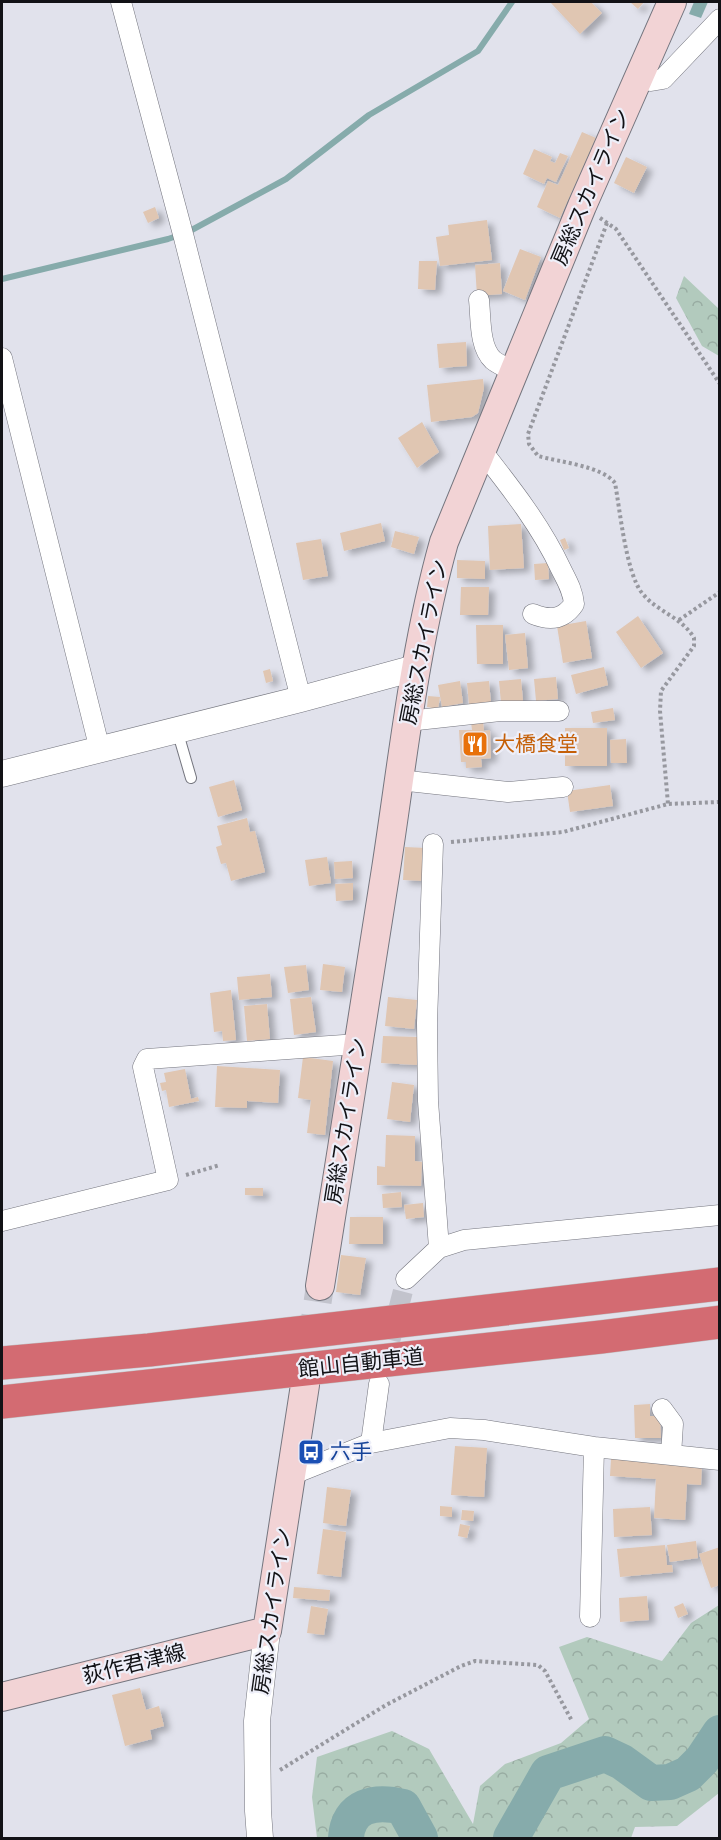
<svg xmlns="http://www.w3.org/2000/svg" width="721" height="1840" viewBox="0 0 721 1840" font-family="Poppins,'Noto Sans JP',sans-serif">
<style>
.forest{fill:url(#forest-crowns)}
.water{fill:#86abab}
.lines{fill:none;stroke-linecap:round;stroke-linejoin:round}
.stream{stroke:#86abab;stroke-width:6}
.river{stroke:#86abab;stroke-width:36}
.building{fill:#e0c6b2;filter:url(#shadow)}
.minor-tunnel{stroke:#c2c3cc;stroke-width:20;stroke-dasharray:20 10;stroke-linecap:butt}
.secondary-tunnel{stroke:#c2c3cc;stroke-width:28;stroke-dasharray:28 14;stroke-linecap:butt}
.service-casing{stroke:#74757e;stroke-width:12}
.minor-casing{stroke:#74757e;stroke-width:21}
.tertiary-casing{stroke:#74757e;stroke-width:27}
.secondary-casing{stroke:#74757e;stroke-width:30}
.motorway-casing{stroke:#c1c1c2;stroke-width:34}
.path{stroke:#97989f;stroke-width:4;stroke-dasharray:3 3;stroke-linecap:butt}
.service{stroke:#fff;stroke-width:10}
.minor{stroke:#fff;stroke-width:20}
.tertiary{stroke:#fff;stroke-width:26}
.secondary{stroke:#f2d3d5;stroke-width:28}
.motorway{stroke:#d36b72;stroke-width:33}
.labels{text-anchor:middle;stroke-width:4.5;stroke-linejoin:round;paint-order:stroke}
.street-label{font-size:21px;fill:#121216;stroke:#eeeff9}
.food-label{font-size:21px;fill:#c56008;stroke:#eeeff9;text-anchor:start}
.transit-label{font-size:21px;fill:#164399;stroke:#eeeff9;text-anchor:start}
</style>
<defs>
<pattern id="forest-crowns" width="20" height="18" patternUnits="userSpaceOnUse" patternTransform="scale(1.5)"><rect width="20" height="18" fill="#b2cabd"/><path d="M2 6a3 3 0 1 1 6 0M12 15a3 3 0 1 1 6 0" fill="none" stroke="#98aca2"/></pattern>
<filter id="shadow"><feDropShadow dx="6" dy="4" stdDeviation="3" flood-color="#0004"/></filter>
</defs>
<rect width="100%" height="100%" fill="#e1e2ec"/>
<path class="forest" d="M684 276 719 309V356L702 346 676 298Z
M719 1605V1793L677 1826 635 1827 631 1838H317L312 1797 317 1757 392 1731 429 1749 473 1824 480 1786 505 1764 561 1743 589 1719 559 1647 587 1637 662 1661 691 1623Z"/>
<path class="water" d="M694 2H708L701 18 689 14Z"/>
<g class="lines">
<path class="stream" d="M2 279 168 239 188 232 286 179 369 115 478 51 512 2"/>
<path class="river" d="M346 1838C348 1805 375 1800 403 1807L420 1838
M511 1838 548 1773 605 1754 622 1762 651 1783 670 1782 688 1774 702 1760 720 1733"/>
</g>
<path class="building" d="M550 2H591L602 13 580 34Z
M630 2H644L638 9Z
M582 132 596 138 560 218 537 207 548 181 558 185Z
M534 149 552 157 550 161 555 163 560 153 568 156 556 182 547 178 544 184 523 174Z
M626 157 647 167 634 193 614 183Z
M155 207 159 218 148 223 143 212Z
M487 220 492 260 440 266 436 237 449 235 448 225Z
M520 249 541 257 525 300 503 291Z
M419 261H437L435 290 418 289Z
M500 263 502 294 477 296 475 265Z
M466 342 467 366 439 368 437 344Z
M483 379 484 388 478 413 472 417 431 422 427 385Z
M422 422 439 452 417 468 398 438Z
M381 523 385 541 344 551 340 533Z
M521 524 524 568 490 570 488 526Z
M395 531 419 537 414 554 391 547Z
M565 538 569 548 564 550 560 540Z
M321 539 328 576 303 580 296 543Z
M457 560 485 561V579L457 578Z
M548 563 549 579 535 580 534 564Z
M461 587H489L488 615H460Z
M638 616 663 653 641 668 616 632Z
M586 621 592 658 563 663 557 626Z
M476 625H503V664H477Z
M525 633 528 668 509 670 505 635Z
M604 667 608 685 576 694 571 675Z
M270 669 273 681 266 683 263 671Z
M556 677 558 699 536 701 534 679Z
M521 679 523 701 501 703 499 681Z
M460 681 463 703 442 707 438 685Z
M489 681 491 703 469 705 467 683Z
M428 696 440 697 438 709 427 707Z
M613 708 615 720 593 723 591 712Z
M483 721 484 731 490 730 491 758 481 759 482 767 466 768V762H461L459 730H472L471 722Z
M565 728H607V766H565Z
M626 739 627 763H611L610 740Z
M234 780 242 810 218 817 209 787Z
M610 785 613 806 570 812 567 791Z
M247 818 250 832 255 831 265 872 231 881 226 863 221 864 216 847 222 845 217 826Z
M405 847 426 848 424 881 403 880Z
M327 857 331 883 309 886 305 860Z
M352 861 353 878 335 879 334 862Z
M353 883V900L336 901 335 884Z
M323 964 345 967 342 992 320 990Z
M306 965 309 990 288 993 284 967Z
M270 974 272 997 239 1000 237 977Z
M231 990 236 1040 223 1041 222 1031 214 1032 210 993Z
M311 997 316 1032 294 1035 290 999Z
M388 997 417 1000 414 1029 385 1026Z
M267 1004 270 1039 247 1041 244 1006Z
M383 1036 418 1037 417 1065 381 1063Z
M303 1057 333 1061 325 1135 307 1133 311 1100 298 1098Z
M217 1066 280 1070 278 1103 247 1101V1108L215 1107Z
M185 1069 191 1099 198 1097 199 1101 169 1107 166 1090 162 1091 160 1083 166 1082 164 1073Z
M392 1082 414 1085 410 1122 387 1119Z
M386 1135 415 1136V1161L422 1162 421 1186 377 1185V1166L385 1167Z
M245 1188H263V1196L245 1195Z
M401 1192 402 1207 383 1208 382 1194Z
M423 1203 424 1217 406 1219 404 1205Z
M350 1217H383V1244H349Z
M341 1255 366 1258 360 1295 336 1292Z
M650 1404V1416H660L661 1438H635L634 1405Z
M455 1446 487 1448 484 1497 451 1495Z
M611 1459 702 1464 701 1485 687 1484 685 1520 654 1518 656 1479 610 1476Z
M327 1487 351 1490 346 1526 323 1523Z
M440 1506 452 1507V1517L440 1516Z
M650 1507 652 1535 614 1537 613 1509Z
M462 1510 474 1511 473 1521 461 1520Z
M460 1524 470 1526 467 1538 458 1536Z
M323 1529 346 1532 341 1577 317 1574Z
M696 1541 698 1558 670 1562 667 1545Z
M665 1545 667 1565H672L673 1572 620 1577 617 1549Z
M720 1547V1585L711 1588 699 1554Z
M294 1587 330 1590 329 1601 293 1598Z
M647 1596 649 1620 620 1622 619 1598Z
M683 1603 688 1614 678 1618 674 1607Z
M311 1606 328 1609 324 1635 307 1633Z
M140 1688 146 1710 159 1706 164 1726 150 1730 152 1739 125 1746 112 1695Z"/>
<g class="lines">
<path class="minor-tunnel" d="M383 1369 406 1279"/>
<path class="secondary-tunnel" d="M305 1385 320 1286"/>
<g class="service-casing">
<path id="service" d="M177 730 191 778"/>
</g>
<g class="minor-casing">
<path id="minor" d="M121 2 184 238 301 699
M640 75 651 81 663 79 720 19
M479 300C481 318 479 347 493 360 499 365 507 368 514 371
M2 358 100 750
M482 451C511 488 541 526 561 569 567 581 573 591 574 604 563 620 550 621 533 614
M408 721 500 711H559
M399 780 508 792 563 787
M433 844 427 1023 428 1101 439 1248
M2 1221 168 1180 143 1067 147 1059 358 1044
M406 1279 439 1248 464 1240 720 1215
M662 1409 673 1424 671 1455
M371 1443 379 1384
M291 1475 371 1443 450 1428 484 1430 594 1447 720 1460
M590 1617 594 1447"/>
</g>
<g class="tertiary-casing">
<path id="tertiary" d="M2 774 301 699 415 668
M260 1838 258 1811 257 1721 267 1631"/>
</g>
<g class="secondary-casing">
<path id="secondary" d="M320 1286C342 1147 365 1008 386 869 403 759 414 649 444 542L582 206 672 2
M2 1697 267 1631 305 1385"/>
</g>
<g class="motorway-casing">
<path id="motorway" d="M2 1363 149 1350 720 1284
M2 1402 601 1337 720 1322"/>
</g>
<path class="path" d="M600 218 616 229 720 384
M607 223 528 434 529 444 538 456C559 462 602 466 615 483 620 510 626 573 642 593 657 612 682 617 694 638V646L661 691 660 711 668 804
M679 620 720 592
M451 842 563 832 668 804 720 802
M186 1175 220 1165
M280 1770 386 1705 461 1666 475 1661 538 1665 545 1671 572 1721"/>
<use href="#service" class="service"/>
<use href="#minor" class="minor"/>
<use href="#tertiary" class="tertiary"/>
<use href="#secondary" class="secondary"/>
<use href="#motorway" class="motorway"/>
</g>
<defs>
<g id="restaurant-square" transform="scale(1.35)"><rect x="-9" y="-9" width="18" height="18" rx="4" fill="#e8710a" stroke="#eeeff9"/><path d="M-5-6h1v4h1v-4h1v4h1v-4h1v5L-1.5 .5V6h-2V.5L-5-1ZM5-6V6H3V1.5H1.5Q1.5-4 5-6Z" fill="#fff"/></g>
<g id="bus-square" transform="scale(1.35)"><rect x="-9" y="-9" width="18" height="18" rx="4" fill="#1a4fb4" stroke="#eeeff9"/><path d="M-5-6H5V4H4V6H2V4H-2V6H-4V4H-5ZM-3.5-4V0h7V-4ZM-3.5 1.2v1.5H-2V1.2ZM2 1.2v1.5H3.5V1.2Z" fill="#fff"/></g>
</defs>
<g fill-rule="evenodd">
<use href="#restaurant-square" x="475" y="744"/>
<use href="#bus-square" x="311" y="1452"/>
</g>
<g class="labels">
<g class="street-label">
<text transform="translate(591 187) rotate(-67)" y="7">房総スカイライン</text>
<text transform="translate(424 642) rotate(-79)" y="7">房総スカイライン</text>
<text transform="translate(346 1121) rotate(-81)" y="7">房総スカイライン</text>
<text transform="translate(361 1363) rotate(-6)" y="7">館山自動車道</text>
<text transform="translate(272 1611) rotate(-82)" y="7">房総スカイライン</text>
<text transform="translate(134 1664) rotate(-14)" y="7">荻作君津線</text>
</g>
<g class="food-label">
<text x="494" y="751">大橋食堂</text>
</g>
<g class="transit-label">
<text x="330" y="1459">六手</text>
</g>
</g>
<rect width="721" height="1840" fill="none" stroke="#121216" stroke-width="6"/>
</svg>
